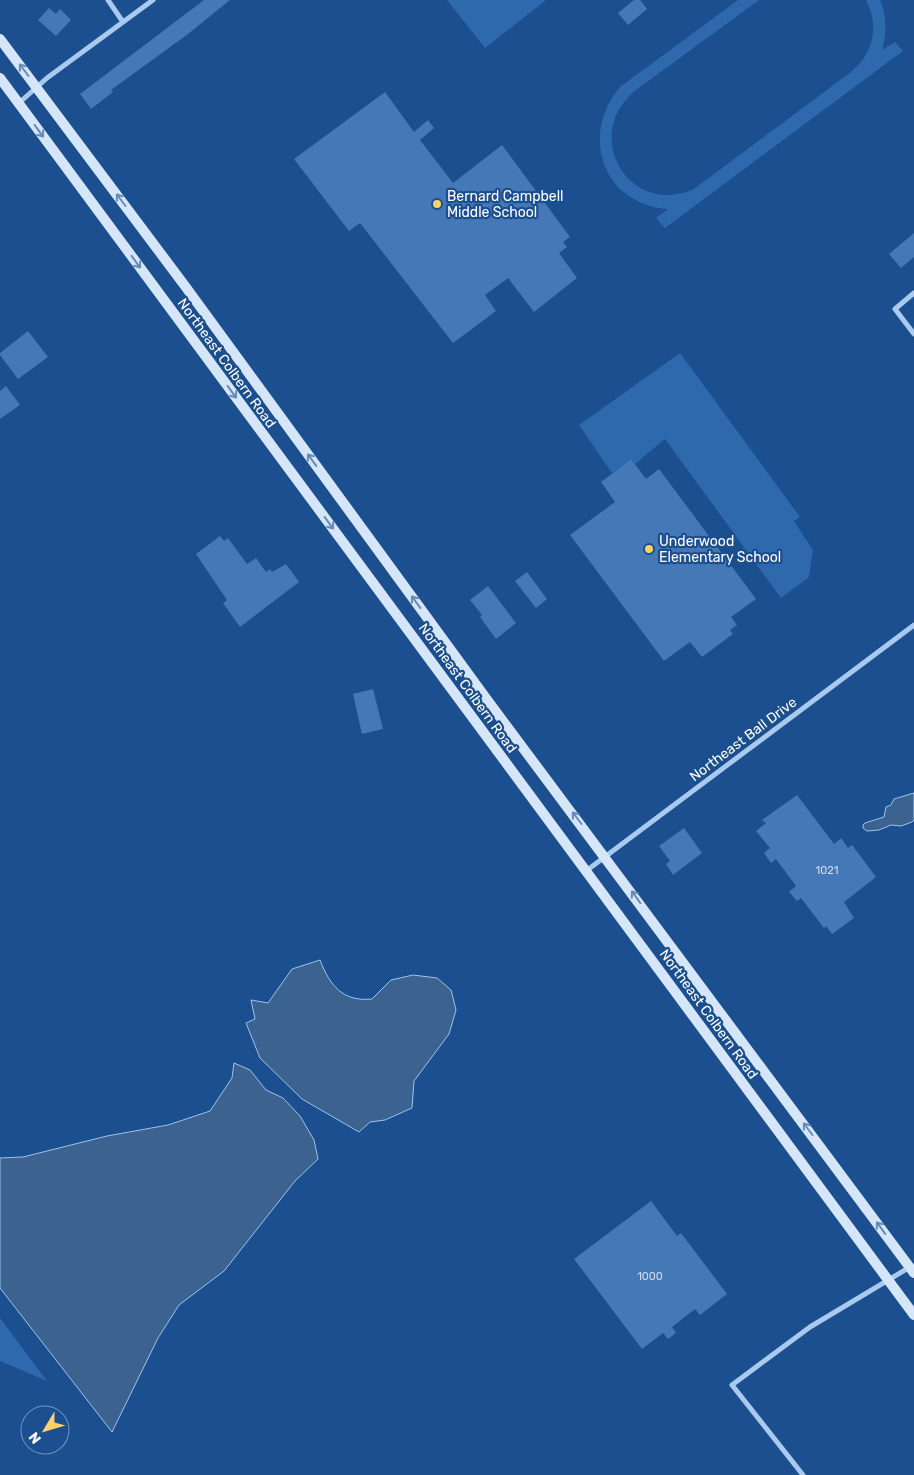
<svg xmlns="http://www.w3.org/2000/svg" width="914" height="1475" viewBox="0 0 914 1475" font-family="Rubik,sans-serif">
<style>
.green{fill:#2e69ad}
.water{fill:#3c6290;stroke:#9cc4f0}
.building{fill:#4478b7}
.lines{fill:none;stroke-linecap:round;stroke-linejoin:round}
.minor{stroke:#a9c9ee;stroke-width:5}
.secondary{stroke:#d6e6fa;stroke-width:10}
.oneway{stroke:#668bba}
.poi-dot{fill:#ffd166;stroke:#1b4f8f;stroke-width:2}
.labels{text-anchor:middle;stroke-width:4.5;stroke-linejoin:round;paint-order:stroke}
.number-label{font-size:11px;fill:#d0dded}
.poi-label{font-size:14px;fill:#fff;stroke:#1b4f8f;text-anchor:start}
.street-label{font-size:14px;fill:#fff;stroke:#1b4f8f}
</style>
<rect width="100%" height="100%" fill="#1b4f8f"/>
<path class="green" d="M447 0H546L485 48Z
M738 0H759L636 90C580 135 629 218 694 189L851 72C873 54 880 26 866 0H880C887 16 887 33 882 50L895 42 903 51 665 228 656 218 668 209C603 205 579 135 620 87Z
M680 353 800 517 794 521 813 550 809 577 781 598 665 439 635 464 631 459 612 473 579 425Z
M0 1318 47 1381 0 1361Z"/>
<path class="water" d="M914 793V820L912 822 901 826 891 825 879 830 867 831 863 828V825L865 823 884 817 886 807 891 805 894 799Z
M320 960C330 986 343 1002 372 999L391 980 413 975 437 978 451 990 456 1010 449 1034 414 1081 412 1108 385 1120 370 1122 359 1132 302 1099 260 1058 246 1023 255 1019 251 1000 268 1003 292 969Z
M234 1063 250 1070 266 1090 283 1098 300 1116 314 1140 318 1159 295 1181 224 1271 179 1305 158 1338 112 1432 0 1288V1158L23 1157 107 1136 168 1125 210 1111 232 1078Z"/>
<path class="building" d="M204 0H230L188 34 111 90 113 92 91 109 80 94Z
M634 0H640L647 9 628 25 618 13Z
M49 8 56 14 60 9 71 20 56 36 38 20Z
M385 92 414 132 428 120 434 128 420 140 453 183 502 145 570 237 563 242 567 247 559 253 577 278 534 312 508 278 485 295 496 311 453 343 360 223 349 231 294 159Z
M914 233V257L901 268 889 254Z
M28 331 48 357 18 379 0 355V353Z
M6 386 20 405 0 419V391Z
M631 459 646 479 659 469 756 599 731 617 737 625 730 630 733 634 702 657 690 642 664 661 570 535 615 502 601 482Z
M220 536 224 541 228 538 247 564 256 558 266 572 270 569 272 572 286 564 299 582 240 627 223 603 227 600 196 554Z
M527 572 547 599 536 608 515 581Z
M488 586 516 623 496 639 480 617 482 615 470 600Z
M373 689 383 729 362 734 353 694Z
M797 795 834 844 841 838 848 848 852 845 876 877 844 902 854 918 832 934 826 926 824 928 801 898 797 901 789 892 796 886 776 859 771 863 764 853 770 848 756 831 766 823 762 820Z
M684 828 702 853 673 875 666 864 670 861 659 846Z
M651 1201 677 1236 681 1233 727 1294 700 1315 695 1309 672 1327 676 1333 668 1339 663 1333 642 1349 574 1259Z"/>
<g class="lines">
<path class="minor" d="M108 0 123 22
M19 103 47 78 153 0
M914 293 895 309 914 334
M586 871 914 625
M803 1475 732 1385 810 1327 910 1267"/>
<path class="secondary" d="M0 39 185 286 488 701 914 1273
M0 78 914 1315"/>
</g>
<defs><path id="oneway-shaft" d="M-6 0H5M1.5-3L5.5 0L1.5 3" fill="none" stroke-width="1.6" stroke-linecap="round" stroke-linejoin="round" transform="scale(1.25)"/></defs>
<g class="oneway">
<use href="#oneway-shaft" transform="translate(24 70) rotate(-127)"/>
<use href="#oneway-shaft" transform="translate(39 131) rotate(54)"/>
<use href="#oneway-shaft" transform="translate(121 200) rotate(-127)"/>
<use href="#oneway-shaft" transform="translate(136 262) rotate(54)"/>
<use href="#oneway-shaft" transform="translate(232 392) rotate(54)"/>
<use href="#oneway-shaft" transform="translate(312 460) rotate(-126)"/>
<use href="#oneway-shaft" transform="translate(329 523) rotate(54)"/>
<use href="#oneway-shaft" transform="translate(416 602) rotate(-126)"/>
<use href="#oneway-shaft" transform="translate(577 818) rotate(-127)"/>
<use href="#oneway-shaft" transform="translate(636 897) rotate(-126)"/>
<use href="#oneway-shaft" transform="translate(808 1129) rotate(-127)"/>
<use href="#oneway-shaft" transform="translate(881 1228) rotate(-126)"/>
</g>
<g class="poi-dot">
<circle cx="437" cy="204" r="5"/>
<circle cx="649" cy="549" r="5"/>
</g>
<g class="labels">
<g class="number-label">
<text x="827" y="874">1021</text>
<text x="650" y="1280">1000</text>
</g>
<g class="poi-label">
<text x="447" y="201">Bernard Campbell<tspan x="447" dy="16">Middle School</tspan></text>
<text x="659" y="546">Underwood<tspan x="659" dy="16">Elementary School</tspan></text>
</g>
<g class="street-label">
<text transform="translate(227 363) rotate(54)" y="5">Northeast Colbern Road</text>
<text transform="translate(468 688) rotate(54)" y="5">Northeast Colbern Road</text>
<text transform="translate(743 739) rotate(-37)" y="5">Northeast Ball Drive</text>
<text transform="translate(709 1014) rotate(54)" y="5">Northeast Colbern Road</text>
</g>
</g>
<g transform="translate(45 1430) rotate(232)"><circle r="24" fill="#1b4f8f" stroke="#7695bc"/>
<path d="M0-4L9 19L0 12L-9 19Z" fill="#ffd166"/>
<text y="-8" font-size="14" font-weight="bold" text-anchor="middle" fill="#ffffff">N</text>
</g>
</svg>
